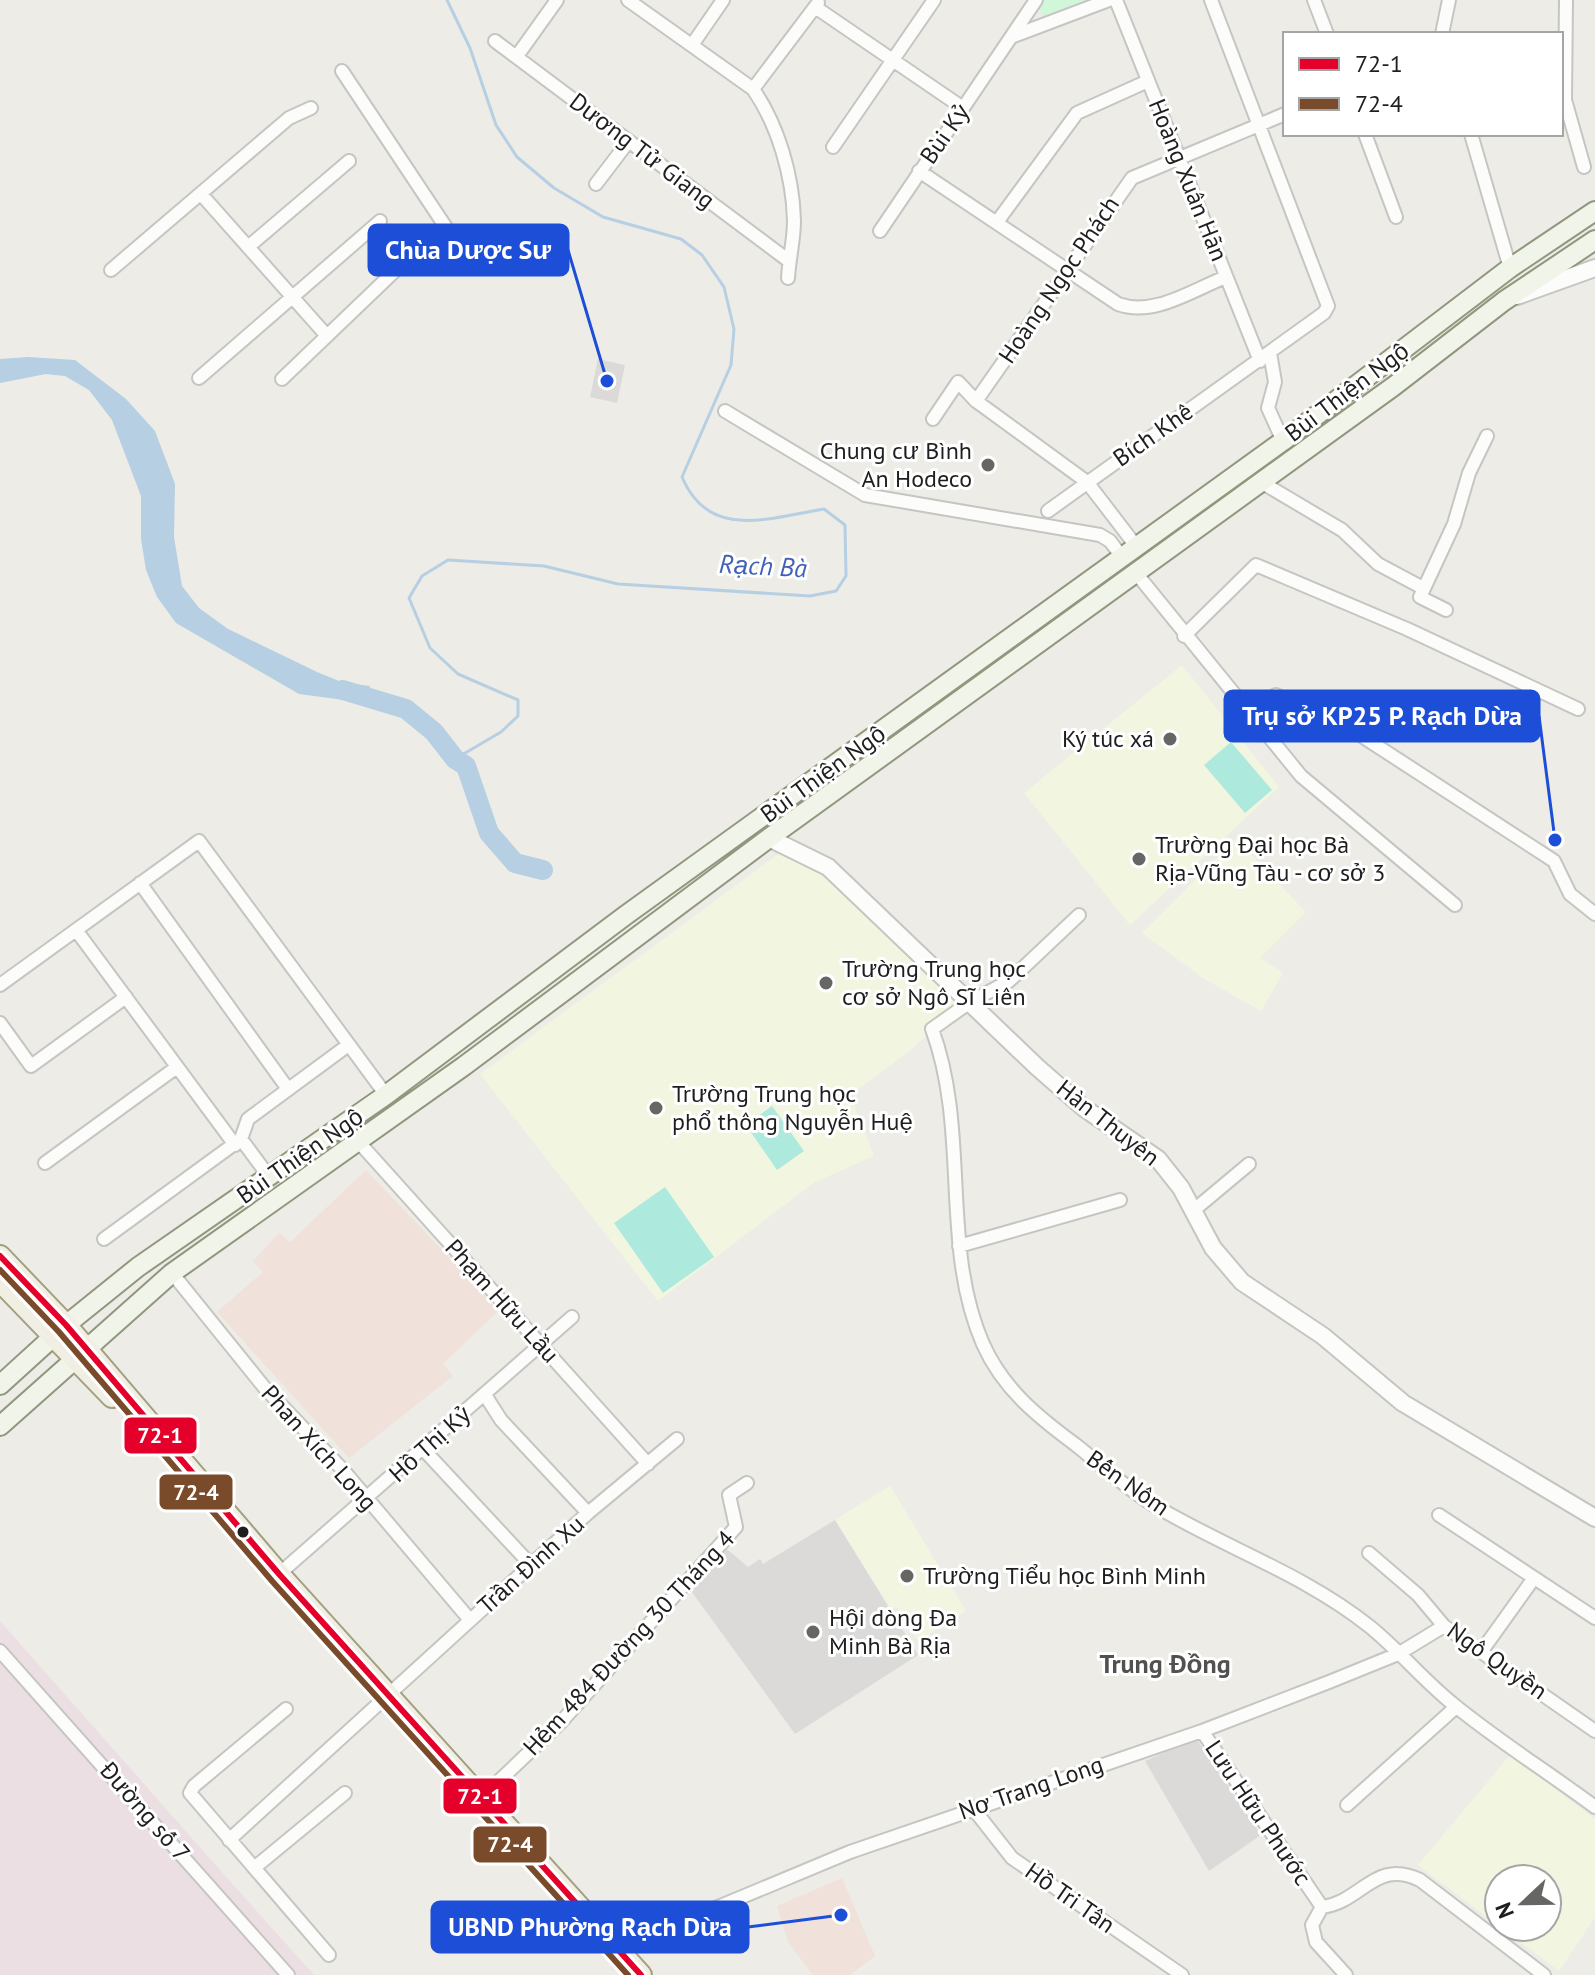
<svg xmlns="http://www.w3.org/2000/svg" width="1595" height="1975" viewBox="0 0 1595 1975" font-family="'PT Sans',sans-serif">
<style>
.commercial{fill:#f0e2da}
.industrial{fill:#ebdfe3}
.education{fill:#f2f6e1}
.religious{fill:#dbdad8}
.park{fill:#d2f6da}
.pitch{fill:#ade9dd}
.water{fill:#b6cfe3}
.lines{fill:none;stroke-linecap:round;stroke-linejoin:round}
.stream{stroke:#b6cfe3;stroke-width:3}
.river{stroke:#b6cfe3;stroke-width:20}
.minor-casing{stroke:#c5c5c2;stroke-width:16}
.tertiary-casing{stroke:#c5c5c2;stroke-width:20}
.secondary-casing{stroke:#90977e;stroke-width:22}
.primary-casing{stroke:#a3a082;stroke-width:24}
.minor{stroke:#fcfcfb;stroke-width:12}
.tertiary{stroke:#fcfcfb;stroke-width:16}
.secondary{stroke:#f1f4e9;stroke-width:18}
.primary{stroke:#f1efe3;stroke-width:20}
.bus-1-casing{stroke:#fff;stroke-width:12}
.bus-2-casing{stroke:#fff;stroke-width:12}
.bus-1{stroke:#e4002b;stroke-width:6}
.bus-2{stroke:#7a4b2a;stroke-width:6}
.poi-dot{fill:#666664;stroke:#fff;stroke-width:3}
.bus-dot{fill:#1e1e1e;stroke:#fff;stroke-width:3}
.labels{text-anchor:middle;stroke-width:6;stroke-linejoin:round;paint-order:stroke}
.street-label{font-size:24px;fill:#1e1e1e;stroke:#fff}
.poi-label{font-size:24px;fill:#1e1e1e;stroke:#fff;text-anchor:start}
.water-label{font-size:26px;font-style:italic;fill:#4161b7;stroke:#fff}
.neighbourhood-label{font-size:26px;font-weight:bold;fill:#515151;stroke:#fff}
.leader{fill:none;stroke:#1d4ed8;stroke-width:3}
.callout-dot{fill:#1d4ed8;stroke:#fff;stroke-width:3}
.callout{fill:#1d4ed8;stroke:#1d4ed8;stroke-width:3}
.callout-label{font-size:26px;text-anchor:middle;font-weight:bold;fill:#fff}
.line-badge{stroke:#fff;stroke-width:3}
.badge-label{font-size:22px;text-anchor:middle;font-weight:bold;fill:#fff}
</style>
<rect width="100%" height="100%" fill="#edece6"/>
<path class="commercial" d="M366 1170 499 1310 443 1364 453 1376 349 1458 217 1312 263 1272 253 1261 279 1233 290 1242Z
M842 1878 875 1956 850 1975H813L788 1942 777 1906Z"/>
<path class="industrial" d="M0 1621 221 1871 314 1975H0Z"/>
<path class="education" d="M1182 665 1279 787 1130 925 1024 793Z
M1236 839 1306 912 1260 958 1283 973 1261 1011 1203 978 1142 933Z
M784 850 819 868 960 1003 911 1050 850 1095 874 1156 815 1182 658 1301 480 1074Z
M890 1486 966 1611 918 1641 897 1607 891 1609 835 1520Z
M1510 1755 1595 1819V1917L1559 1971 1500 1927H1547V1879H1499V1926L1418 1865Z"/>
<path class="religious" d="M598 359 625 365 617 403 590 397Z
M835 1520 918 1655 795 1734 689 1588 727 1549 748 1567 760 1559 763 1564Z
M1196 1738 1261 1835 1209 1871 1145 1761Z"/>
<path class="park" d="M1042 0H1092L1043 19 1038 5Z"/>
<path class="pitch" d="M1231 742 1272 790 1245 813 1204 765Z
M772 1106 804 1151 777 1170 746 1125Z
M665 1187 714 1257 663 1293 614 1223Z"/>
<path class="water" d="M28 357 75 360 126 399 155 431 175 484 174 537 182 586 199 608 228 629 317 672 344 683 370 686 366 703 299 694 176 623 157 597 146 570 141 539V496L112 420 89 390 65 376 46 374 0 383V359Z"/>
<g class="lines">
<path class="stream" d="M447 0 470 48 496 125 517 157 554 188 603 217 681 239 702 255 724 287 734 329 731 365 682 477C709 541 769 518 824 509L845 525 846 576 836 591 810 596 618 584 544 566 448 560 422 576 409 598 430 648 458 674 518 700V716L501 732 455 759"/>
<path class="river" d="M343 690 406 709 434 732 455 759 466 766 489 833 515 863 543 870"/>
<g class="minor-casing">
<path id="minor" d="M628 0 753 89C778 125 793 176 794 221 794 240 789 259 788 278
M1116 0 1260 361
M1314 0 1327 34
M1566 0 1565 100 1584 167
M815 7 963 108
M1442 34 1449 0
M1011 37 1109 0
M495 41 789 261
M692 45 723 0
M517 56 557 0
M342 71 455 241
M753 89 818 3
M1365 134 1396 217
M1471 134 1510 268
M833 147 934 0
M919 171 1118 304C1154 317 1192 290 1226 277
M596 184 628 142
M201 194 327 336
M997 222 1077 113 1148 81
M880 231 1036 0
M248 247 349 161
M111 270 289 118 311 108
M1270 353 1275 382 1268 408 1283 441
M199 378 380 221
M282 379 401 265
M976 401 1132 178 1285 114
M725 411 865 495 1100 535 1110 541 1122 557
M933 419 958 382 976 401 1087 482 1136 546
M1261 482 1342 530 1378 564 1423 588
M1048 511 1324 313 1328 306 1211 0
M1136 573 1301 776 1455 905
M1446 610 1420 597 1454 524 1469 473 1487 436
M1184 636 1256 565 1407 629 1578 709
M1247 711 1276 695 1351 729 1554 861 1570 894 1595 914
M140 883 288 1089
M1079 915 1009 981 970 1002 932 1029C970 1132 940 1246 983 1344 1003 1389 1038 1417 1076 1445 1101 1465 1125 1487 1152 1504 1223 1547 1304 1574 1369 1626 1399 1650 1423 1680 1453 1704 1498 1741 1548 1772 1595 1807
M76 930 235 1145
M0 985 199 841 386 1095
M0 1023 31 1066 126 997
M356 1139 648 1464
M45 1163 177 1067
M270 1178 241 1139 248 1119 347 1046
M1194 1210 1249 1164
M104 1239 241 1139
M959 1246 1120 1200
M172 1273 264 1387 343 1470 470 1620
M485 1395 501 1420 588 1513
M424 1450 531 1565
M1439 1515 1595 1618
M1369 1553 1418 1595 1444 1626 1595 1731
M279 1574 572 1317
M0 1651 288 1975
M1481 1652 1534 1578
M286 1709 194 1786 190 1793 329 1955
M1202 1731 1322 1907 1312 1925 1316 1942 1346 1975
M481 1798 562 1721 736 1527 729 1495 747 1483
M1347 1805 1456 1707
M972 1807 1012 1858 1182 1975
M229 1840 588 1513 677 1439
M254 1868 345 1793
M1322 1907C1362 1902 1375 1858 1420 1880L1544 1975
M617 1949 850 1852 1202 1731 1329 1682 1398 1654 1444 1626"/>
</g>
<g class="tertiary-casing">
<path id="tertiary" d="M1517 296 1595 268
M769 838 828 867 1037 1067 1084 1108 1158 1159 1181 1188 1213 1248 1242 1282 1323 1336 1403 1403 1595 1518"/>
</g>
<g class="secondary-casing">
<path id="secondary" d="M0 1385 66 1325 138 1267 386 1095 626 915 1283 441 1510 268 1595 211
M0 1426 172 1273 464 1066 769 838 1394 386 1504 301 1595 240"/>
</g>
<g class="primary-casing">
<path id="primary" d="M0 1256 66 1325 279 1574 641 1975
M0 1281 112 1397"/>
</g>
<use href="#minor" class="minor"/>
<use href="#tertiary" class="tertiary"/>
<use href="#secondary" class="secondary"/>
<use href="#primary" class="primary"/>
<g class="bus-1-casing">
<path id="bus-1" d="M0 1256 66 1325 279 1574 641 1975"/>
</g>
<g class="bus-2-casing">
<path id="bus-2" d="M0 1270 59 1332 272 1581 628 1975"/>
</g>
<use href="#bus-1" class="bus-1"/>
<use href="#bus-2" class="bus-2"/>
</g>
<g class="poi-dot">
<circle cx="988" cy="465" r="8"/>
<circle cx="1170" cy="739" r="8"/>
<circle cx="1139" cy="859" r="8"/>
<circle cx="826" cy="983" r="8"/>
<circle cx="656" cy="1108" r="8"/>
<circle cx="907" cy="1576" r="8"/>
<circle cx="813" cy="1632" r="8"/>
</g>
<circle class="bus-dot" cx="243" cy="1532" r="7"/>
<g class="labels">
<g class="street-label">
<text transform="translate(945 134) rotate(-55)" y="8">Bùi Kỷ</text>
<text transform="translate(642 151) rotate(37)" y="8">Dương Tử Giang</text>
<text transform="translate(1188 180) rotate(68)" y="8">Hoàng Xuân Hãn</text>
<text transform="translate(1059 280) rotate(-56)" y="8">Hoàng Ngọc Phách</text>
<text transform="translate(1347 392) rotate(-37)" y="8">Bùi Thiện Ngộ</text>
<text transform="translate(1153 435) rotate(-35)" y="8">Bích Khê</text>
<text transform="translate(823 774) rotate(-36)" y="8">Bùi Thiện Ngộ</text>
<text transform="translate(1108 1123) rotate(38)" y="8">Hàn Thuyên</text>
<text transform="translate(300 1156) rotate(-35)" y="8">Bùi Thiện Ngộ</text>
<text transform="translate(502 1301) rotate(48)" y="8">Phạm Hữu Lầu</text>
<text transform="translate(430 1444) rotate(-42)" y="8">Hồ Thị Kỷ</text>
<text transform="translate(319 1448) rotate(48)" y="8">Phan Xích Long</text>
<text transform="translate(1128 1483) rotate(35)" y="8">Bến Nôm</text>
<text transform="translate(531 1565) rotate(-42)" y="8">Trần Đình Xu</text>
<text transform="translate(629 1643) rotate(-47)" y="8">Hẻm 484 Đường 30 Tháng 4</text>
<text transform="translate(1497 1661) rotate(35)" y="8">Ngô Quyền</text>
<text transform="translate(1031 1788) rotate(-19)" y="8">Nơ Trang Long</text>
<text transform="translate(145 1812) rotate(49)" y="8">Đường số 7</text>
<text transform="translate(1258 1813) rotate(56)" y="8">Lưu Hữu Phước</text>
<text transform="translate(1070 1898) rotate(35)" y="8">Hồ Tri Tân</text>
</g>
<g class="poi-label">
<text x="972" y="459" text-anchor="end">Chung cư Bình<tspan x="972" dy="28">An Hodeco</tspan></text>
<text x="1154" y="747" text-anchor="end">Ký túc xá</text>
<text x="1155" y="853">Trường Đại học Bà<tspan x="1155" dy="28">Rịa-Vũng Tàu - cơ sở 3</tspan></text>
<text x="842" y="977">Trường Trung học<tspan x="842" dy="28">cơ sở Ngô Sĩ Liên</tspan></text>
<text x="672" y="1102">Trường Trung học<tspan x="672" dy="28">phổ thông Nguyễn Huệ</tspan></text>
<text x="923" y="1584">Trường Tiểu học Bình Minh</text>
<text x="829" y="1626">Hội dòng Đa<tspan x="829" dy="28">Minh Bà Rịa</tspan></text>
</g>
<g class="water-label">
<text transform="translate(763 566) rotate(3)" y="9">Rạch Bà</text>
</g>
<g class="neighbourhood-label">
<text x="1165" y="1673">Trung Đồng</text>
</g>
</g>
<path class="leader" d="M607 381L568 250M1555 840L1539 716M841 1915L748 1927"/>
<g class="callout-dot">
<circle cx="607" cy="381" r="8"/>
<circle cx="1555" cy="840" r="8"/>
<circle cx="841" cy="1915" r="8"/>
</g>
<g class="callout">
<rect x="369" y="225" width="199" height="50" rx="8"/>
<rect x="1225" y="691" width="314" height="50" rx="8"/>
<rect x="432" y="1902" width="316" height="50" rx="8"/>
</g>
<g class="callout-label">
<text x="468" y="259">Chùa Dược Sư</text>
<text x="1382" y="725">Trụ sở KP25 P. Rạch Dừa</text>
<text x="590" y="1936">UBND Phường Rạch Dừa</text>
</g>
<g class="line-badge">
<rect x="123" y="1416" width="75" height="39" rx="8" fill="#e4002b"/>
<rect x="158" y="1473" width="76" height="38" rx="8" fill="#7a4b2a"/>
<rect x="442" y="1777" width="76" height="38" rx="8" fill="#e4002b"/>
<rect x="472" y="1825" width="76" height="39" rx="8" fill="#7a4b2a"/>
</g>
<g class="badge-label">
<text x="160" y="1443">72-1</text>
<text x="196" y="1500">72-4</text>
<text x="480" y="1804">72-1</text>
<text x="510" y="1852">72-4</text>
</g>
<rect x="1283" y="32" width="280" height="104" fill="#ffffff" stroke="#a5a5a5" stroke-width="2"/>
<rect x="1299" y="58" width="40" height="12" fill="#e4002b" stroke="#a5a5a5" stroke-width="2"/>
<text x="1355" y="72" font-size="24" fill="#1e1e1e">72-1</text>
<rect x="1299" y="98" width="40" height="12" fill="#7a4b2a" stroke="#a5a5a5" stroke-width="2"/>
<text x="1355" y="112" font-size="24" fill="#1e1e1e">72-4</text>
<g transform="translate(1523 1903) rotate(248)"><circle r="38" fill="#ffffff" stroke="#a5a5a5" stroke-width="2"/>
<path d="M0-6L14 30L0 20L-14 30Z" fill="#666664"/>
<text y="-12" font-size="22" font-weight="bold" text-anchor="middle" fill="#1e1e1e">N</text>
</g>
</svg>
